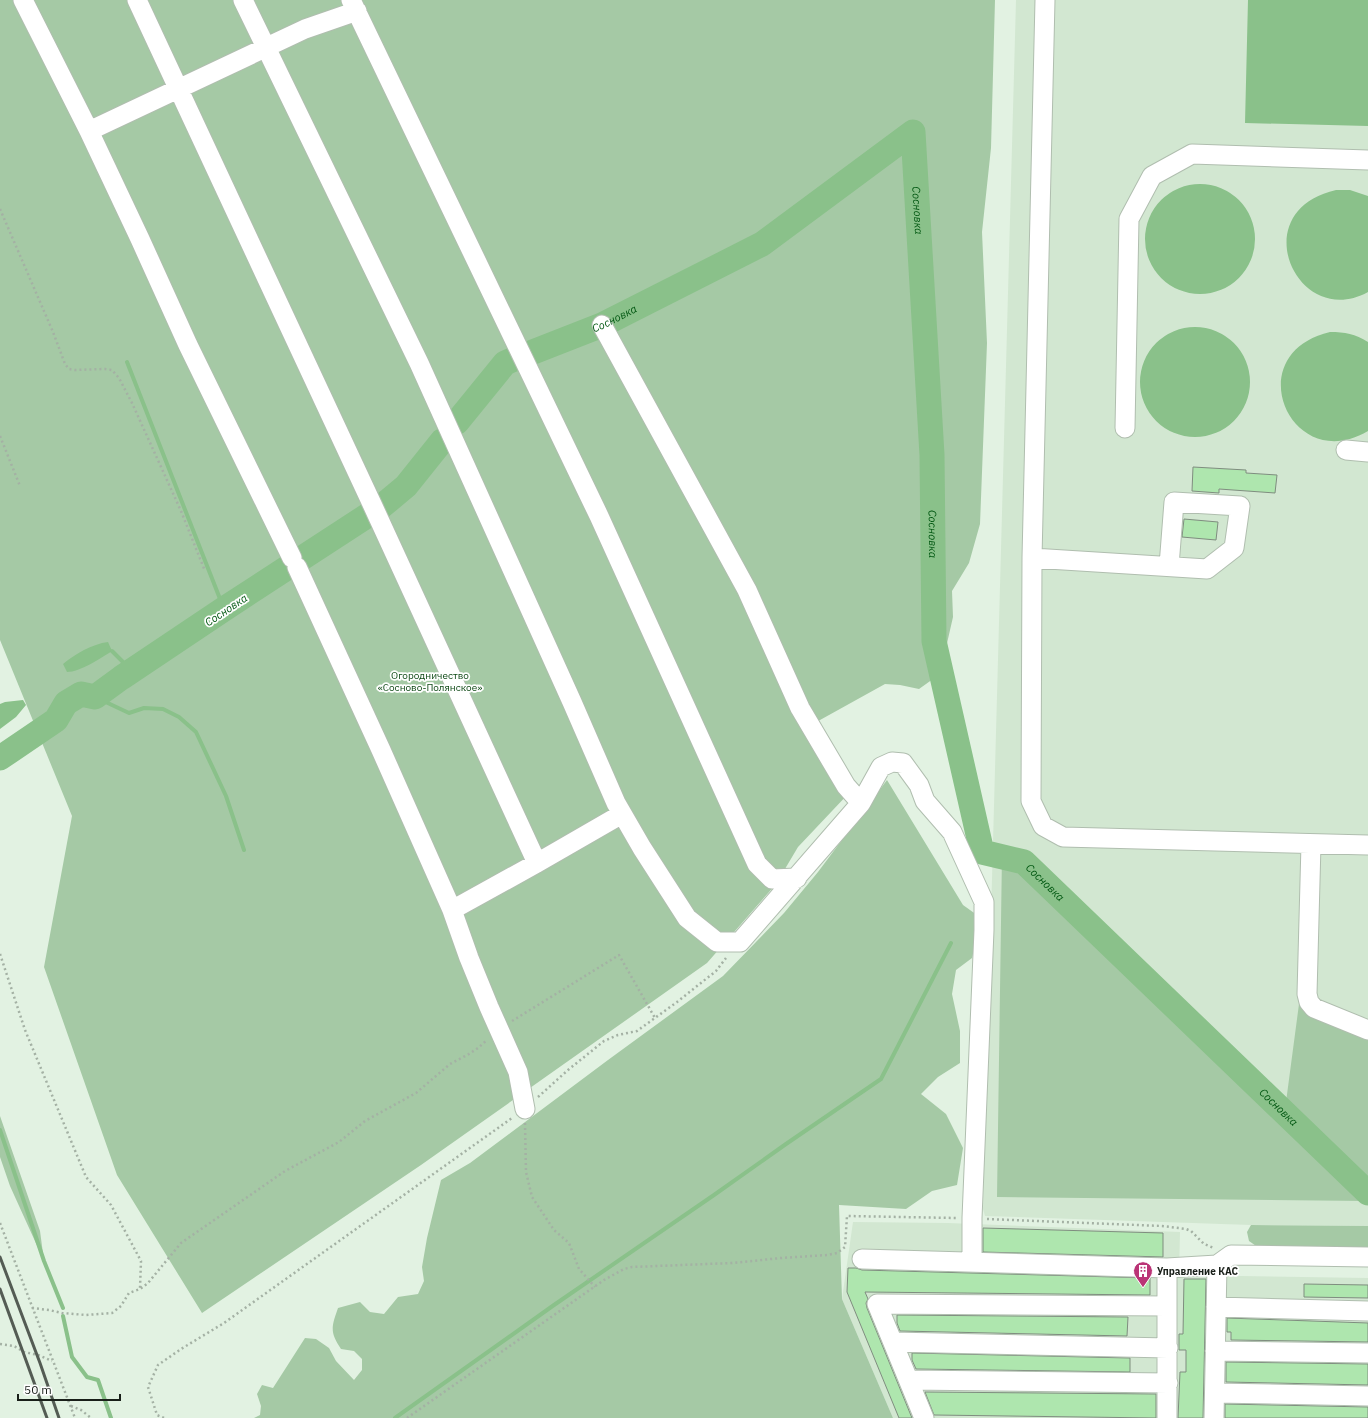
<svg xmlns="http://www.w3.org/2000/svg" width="1368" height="1418" viewBox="0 0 1368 1418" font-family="'IBM Plex Sans',sans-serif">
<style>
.built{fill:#d2e7d1}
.green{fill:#a5c9a5}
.water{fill:#8ac18a}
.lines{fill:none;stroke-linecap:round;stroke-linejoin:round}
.stream{stroke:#8ac18a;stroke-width:4}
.river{stroke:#8ac18a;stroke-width:25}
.building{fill:#aee6ae;stroke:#7f8d7f}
.minor-casing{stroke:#b0beaf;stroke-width:21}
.path{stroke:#a4b1a4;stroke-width:2.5;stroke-dasharray:2 3;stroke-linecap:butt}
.minor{stroke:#fff;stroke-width:19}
.rail{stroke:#545c54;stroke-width:3}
.labels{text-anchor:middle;stroke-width:3.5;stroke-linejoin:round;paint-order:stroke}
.park-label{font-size:10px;fill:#0e4915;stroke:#fff}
.poi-label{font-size:10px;font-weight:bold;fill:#191f19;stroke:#fff;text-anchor:start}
.water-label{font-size:11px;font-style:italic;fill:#015711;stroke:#fff}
</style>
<rect width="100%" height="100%" fill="#e2f2e2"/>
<path class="built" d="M1016 0H1368V1226L1251 1225 985 1216 983 1209Z
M853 1222 948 1223 1180 1232 1179 1275 1368 1278V1418H893L842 1299Z"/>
<path class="green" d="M0 0H995L991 148 982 232 987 343 980 524 969 563 952 591 953 617 940 674 919 689 900 685 885 684 811 725 849 793 798 847 776 884 707 963 421 1165 202 1313 117 1175 44 967 72 816 0 640Z
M887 780 963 905 977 915 976 942 972 958 956 970 952 994 960 1031V1063L938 1077 921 1094 946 1114 963 1148 957 1185 932 1191 906 1209 839 1205 842 1299 893 1418H254L260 1415 261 1406 257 1394 262 1385 273 1388 305 1338 316 1339 329 1348 336 1361 354 1380 362 1370V1359L354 1351 341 1349C330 1332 331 1328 338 1308L360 1302 370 1312 384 1314 398 1297 418 1294 424 1281 422 1267 427 1238 441 1180 470 1163 608 1060 723 976 784 913 818 872Z
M1002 854 1367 1201 997 1197Z
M1302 963 1303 990 1368 1035V1179L1286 1102 1299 1004Z
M0 1116 40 1231 44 1261 10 1186 0 1157Z
M1251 1225 1368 1226V1251L1259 1248 1249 1241 1247 1232Z"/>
<path class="water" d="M1248 0H1368V126L1245 123Z
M1145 239a55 55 0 1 1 110 0a55 55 0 1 1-110 0Z
M1336 190H1350L1368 196V292C1297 331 1243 211 1336 190Z
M1140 382a55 55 0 1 1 110 0a55 55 0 1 1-110 0Z
M1330 332C1345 332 1355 334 1368 342V431C1291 477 1237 354 1330 332Z
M108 642 112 651C101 658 80 672 67 672L63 664C75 654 92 644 108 642Z
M23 700 26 705 16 717 0 729V704L5 702Z"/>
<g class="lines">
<path class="stream" d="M127 362 224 609
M112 651 132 671
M95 697 129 713 144 708 163 709 179 717 196 732 226 796 244 850
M0 1130 44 1261 63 1308
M63 1316 72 1357 87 1377 98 1380 111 1418
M395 1418 554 1305 714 1195 786 1144 881 1079 951 943"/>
<g class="river">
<path id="s1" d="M533 352 602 325 762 244 913 132 932 455 934 641 982 852 1024 862 1368 1193"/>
<path d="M457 422 505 363 512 360"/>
<path d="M0 758 56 720 66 703 81 694 95 697 121 678 224 609 382 506 406 486 442 441"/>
</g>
</g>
<path class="building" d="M1193 467 1246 470V473L1277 475 1275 493 1219 489V493L1192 491Z
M1184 519 1218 522 1216 540 1182 537Z
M983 1228 1163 1233V1257L983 1252Z
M848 1268H856L862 1270 1150 1278V1295L865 1292 868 1299 866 1303 867 1308 912 1418H899L847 1292Z
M1184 1279H1206L1203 1418H1178L1180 1372H1186V1350H1179V1334H1183Z
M1304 1284 1368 1285V1298L1304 1297Z
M897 1315 1128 1317 1127 1336 900 1331 897 1323Z
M1227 1318 1368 1323V1342L1231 1340V1332H1227Z
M912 1353 1130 1358V1372L916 1369 912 1360Z
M1226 1362 1368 1364V1385L1226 1382Z
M925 1392 1156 1394V1418L934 1415Z
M1225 1404 1368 1407V1418H1225Z"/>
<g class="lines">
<g class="minor-casing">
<path id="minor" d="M23 0 89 131 140 239 188 345 292 558
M137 0 372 504 537 863
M243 0 419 363 572 702 616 803 642 848 687 918 717 942H740L861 803 881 767 892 762 903 763 919 785 925 801 952 832 984 902V930L972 1218V1262
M351 0 599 516 757 864 772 879 797 878
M1045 0 1032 558 1031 801 1043 826 1063 837 1368 845
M89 131 305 29 357 11
M602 325 747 590 800 708 846 786 861 803
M1125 428 1129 219 1152 176 1192 154 1368 160
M1346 450 1368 452
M1032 558 1207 569 1234 548 1240 506 1174 502 1169 566
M297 567 381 750 452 910 469 958 489 1007 518 1072 525 1109
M1311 844 1307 994 1309 1002 1314 1008 1368 1030
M452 910 537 863 622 814
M862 1259 1167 1268 1217 1265 1231 1255 1368 1257
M1167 1268V1418
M1216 1307 1368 1311
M893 1342 1168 1348
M1215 1351 1368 1353
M909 1380 1168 1383
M1215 1393 1368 1396
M924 1418 877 1304 1167 1306
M1214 1418 1217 1265"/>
</g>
<path class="path" d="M0 209 53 332 65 364 69 369 75 370 105 369 112 370 119 378 132 403 181 511 205 571
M0 436 20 486
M0 954 25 1030 86 1177 111 1205 141 1261 140 1288
M512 1021 619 955 655 1018
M538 1097 568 1070 604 1041 618 1035 637 1031 677 1002 716 971 726 958
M525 1123 526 1172 532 1197 554 1230 569 1243 579 1269 595 1287
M987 1219 1162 1226 1186 1229 1191 1231 1204 1244 1214 1248
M0 1223 75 1418
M32 1308 49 1310 62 1313 86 1315 112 1313 121 1306 129 1293 140 1289 148 1283 181 1243 285 1171 339 1142 365 1121 416 1093 450 1064 469 1054 478 1048 487 1040
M0 1344 14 1346 24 1352 38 1355 52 1361
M71 1406 81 1410 91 1418
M164 1418 157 1415 148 1387 158 1365 181 1349 224 1323 512 1118
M407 1418 604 1280 624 1269 632 1267 732 1263 781 1258 827 1255 837 1253 845 1247 847 1216 956 1218"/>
<use href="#minor" class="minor"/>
<path class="rail" d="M0 1257 40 1363 59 1418
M0 1289 47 1418"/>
</g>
<defs>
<g id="building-pin" transform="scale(1)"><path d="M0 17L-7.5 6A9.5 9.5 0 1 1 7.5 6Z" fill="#ba3476" stroke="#fff"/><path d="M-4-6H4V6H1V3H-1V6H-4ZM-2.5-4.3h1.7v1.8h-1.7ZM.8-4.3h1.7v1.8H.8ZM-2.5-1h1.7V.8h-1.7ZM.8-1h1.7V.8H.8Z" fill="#fff"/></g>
</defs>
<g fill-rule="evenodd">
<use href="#building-pin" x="1143" y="1271"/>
</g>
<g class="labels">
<g class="park-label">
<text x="430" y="679">Огородничество<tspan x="430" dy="12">«Сосново-Полянское»</tspan></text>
</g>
<g class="poi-label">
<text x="1157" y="1275">Управление КАС</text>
</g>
<g class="water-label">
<text dy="4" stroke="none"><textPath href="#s1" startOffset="520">Сосновка</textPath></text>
<text dy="4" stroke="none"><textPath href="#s1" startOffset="88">Сосновка</textPath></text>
<text dy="4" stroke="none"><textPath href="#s1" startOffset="844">Сосновка</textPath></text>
<text transform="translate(226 610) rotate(-34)" y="4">Сосновка</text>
<text dy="4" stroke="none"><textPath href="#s1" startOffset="1240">Сосновка</textPath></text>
<text dy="4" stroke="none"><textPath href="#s1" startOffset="1564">Сосновка</textPath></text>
</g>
</g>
<path d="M18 1394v6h102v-6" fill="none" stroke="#191f19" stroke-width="2"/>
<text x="24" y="1394" font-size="12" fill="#191f19" stroke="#ffffff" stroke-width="3" paint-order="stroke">50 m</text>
</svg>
